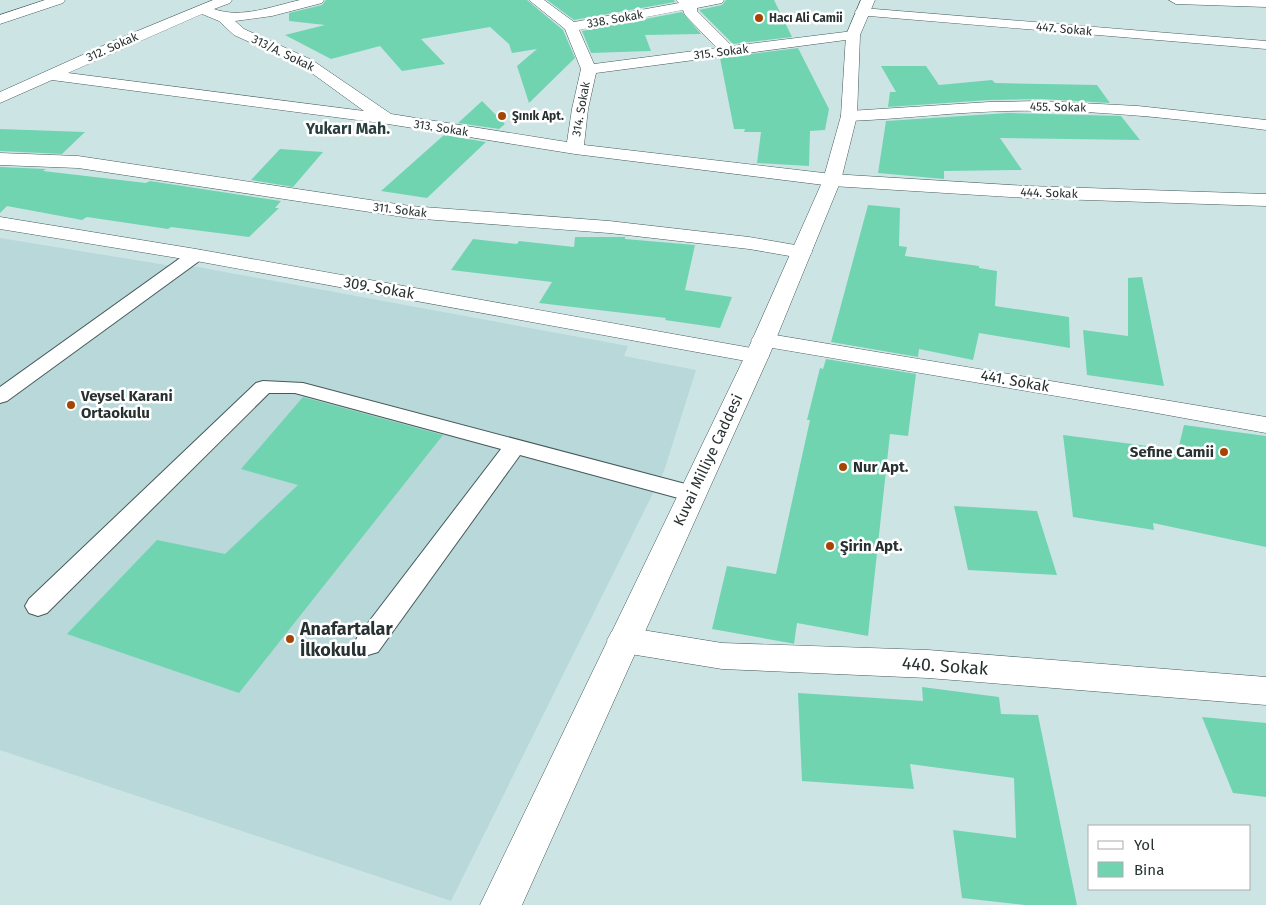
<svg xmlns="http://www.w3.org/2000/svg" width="1266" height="905" viewBox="0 0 1266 905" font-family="'Fira Sans',sans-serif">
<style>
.built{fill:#b8d8d9}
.building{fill:#70d4b1}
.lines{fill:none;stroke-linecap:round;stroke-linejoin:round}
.lane-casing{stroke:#465a5b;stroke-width:2}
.street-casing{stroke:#465a5b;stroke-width:1}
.secondary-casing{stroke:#465a5b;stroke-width:1}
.lane{fill:#fff;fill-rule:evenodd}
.street{fill:#fff;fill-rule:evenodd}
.secondary{fill:#fff;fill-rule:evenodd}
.poi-dot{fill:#a64404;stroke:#fff;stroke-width:2}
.labels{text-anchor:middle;stroke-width:5;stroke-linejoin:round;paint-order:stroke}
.far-poi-label{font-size:12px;font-weight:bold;fill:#283131;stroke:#fff;text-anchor:start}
.far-street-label{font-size:12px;fill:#283131;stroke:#fff}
.street-label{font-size:15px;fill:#283131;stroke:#fff}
.poi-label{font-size:15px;font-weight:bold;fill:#283131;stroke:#fff;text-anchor:start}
.far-district-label{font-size:16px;font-weight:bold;fill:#2a3e3e;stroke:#fff}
.near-poi-label{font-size:18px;font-weight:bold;fill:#283131;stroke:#fff;text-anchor:start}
.near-street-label{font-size:18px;fill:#283131;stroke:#fff}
</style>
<rect width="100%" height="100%" fill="#cde4e5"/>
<path class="built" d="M0 238 166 265 198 267 628 346 624 356 696 370 664 471 451 901 0 750Z"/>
<path class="building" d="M326 0H527L563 30 575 58 529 103 517 66 537 49 512 53 509 44 490 27 421 39 445 64 402 71 380 46 331 59 285 35 325 25 289 21V13L322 5Z
M547 0H674L675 2 574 20Z
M726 0H774L792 37 733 44 699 10 722 5Z
M682 12 701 34 645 35 651 51 591 53 582 31Z
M798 48 829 109 825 130 810 131 809 166 757 163 761 132H744L745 129H734L720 58Z
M881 66H926L939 85 992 80 995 83 1097 85 1110 103 1041 99 989 100 888 107 890 92H896Z
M482 101 505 124 499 129 458 123Z
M1008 113 1121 116 1140 140 1000 138 1022 170 944 171V179L878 173 886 121Z
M0 129 85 132 62 154 0 151Z
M444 135 486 142 427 198 381 191Z
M280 149 323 152 293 187 251 180Z
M0 167 46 169 43 171 146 183 150 181 281 201 275 208H279L249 237 171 227 168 229 87 217 82 220 7 206 0 213Z
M868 205 900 208 899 246 907 247 905 256 979 266V268L997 271 995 306 1069 317 1070 348 979 333 973 360 919 349 918 357 831 342Z
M575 237H625V239L695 245 685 290 732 297 720 328 665 320 666 318 539 303 552 282 451 270 473 239 517 244 519 241 574 247Z
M1142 277 1164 386 1087 375 1083 330 1128 336V278Z
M826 359 916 374 908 436 890 434 868 636 797 623 794 644 790 643 712 629 727 566 776 574 810 420H807L820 368 823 369Z
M303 397 443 435 239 693 67 634 157 540 225 554 298 485 241 469Z
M1184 425 1266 436V547L1153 523 1154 530 1073 517 1063 435 1178 450Z
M954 506 1037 511 1057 575 968 570Z
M922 687 999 697 1001 714 1038 715 1077 905H1025L962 898 953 830 1016 838 1014 778 910 764 914 789 802 781 798 693 923 701Z
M1202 717 1266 723V797L1233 793Z"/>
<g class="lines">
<g class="lane-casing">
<path id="lane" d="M196 250 202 251 205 255 202 259 7 401 0 403V387L190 251Z
M263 381 303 383 693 486 701 488 705 494 701 500 693 502 520 455 378 652 368 655 358 652 354 644 358 636 501 449 295 393H269L47 613 38 616 29 613 25 606 29 599 256 383Z"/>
</g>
<g class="street-casing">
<path id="street" d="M45 0H65L63 3 0 24V15Z
M213 0H232L230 3 214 9C241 19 273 6 300 0 307 0 316 0 324 0L322 3 272 16 235 21 244 29 312 60 391 114 567 142 572 109 581 69 565 29 529 0H544L574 22 679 3 676 0H724L722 3 697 8V11L732 46 853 31 858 32 860 35 858 38 853 39 596 73 588 109 584 145 832 174 1027 186 1266 194V206L1027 198 832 186 575 154 388 124 52 80 0 103V92L118 39ZM683 10 685 15 717 48 594 64 579 30ZM202 14 219 21 234 35 302 66 364 111 68 73Z
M1169 0H1266V7L1176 4Z
M862 8 1266 41V49L857 15 855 12 857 9Z
M1041 101 1138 106 1266 120V130C1181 119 1095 109 1008 111 955 112 902 119 849 121L843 120 841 116 843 112 849 111 989 102Z
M0 153 78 156 410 206 609 221 749 237 801 246 809 247 812 252 809 257 801 258 749 249 609 233 410 218 78 168 0 165Z
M0 217 196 249 757 349 766 351 769 356 766 361 757 363 196 261 0 229Z
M763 333 1266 417V433L1151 412 755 345 751 340 755 335Z
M624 627 722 643 928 650 1266 677V705L928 678 722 669 624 653 612 649 607 640 612 631Z"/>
</g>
<g class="secondary-casing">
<path id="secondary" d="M861 0H875L860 35 857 116 841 180 769 356 522 905H480L745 356 823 180 841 116 846 35Z"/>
</g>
<use href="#lane" class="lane"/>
<use href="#street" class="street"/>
<use href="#secondary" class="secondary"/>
</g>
<g class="poi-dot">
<circle cx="759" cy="18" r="5"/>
<circle cx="502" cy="116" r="5"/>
<circle cx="71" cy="405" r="5"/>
<circle cx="1224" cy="452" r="5"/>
<circle cx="843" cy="467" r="5"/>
<circle cx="830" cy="546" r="5"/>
<circle cx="290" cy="639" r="5"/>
</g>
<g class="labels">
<g class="far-poi-label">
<text x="769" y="22">Hacı Ali Camii</text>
<text x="512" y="120">Şınık Apt.</text>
</g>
<g class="far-street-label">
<text transform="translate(615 19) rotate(-10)" y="4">338. Sokak</text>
<text transform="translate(1064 29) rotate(5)" y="4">447. Sokak</text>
<text transform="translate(112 47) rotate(-24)" y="4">312. Sokak</text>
<text transform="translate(721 52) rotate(-7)" y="4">315. Sokak</text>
<text transform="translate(283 53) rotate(26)" y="4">313/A. Sokak</text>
<text transform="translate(1058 107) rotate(1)" y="4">455. Sokak</text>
<text transform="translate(581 109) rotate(-80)" y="4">314. Sokak</text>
<text transform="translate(441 128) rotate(9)" y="4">313. Sokak</text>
<text transform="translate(1049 193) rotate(2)" y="4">444. Sokak</text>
<text transform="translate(400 210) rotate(7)" y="4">311. Sokak</text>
</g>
<g class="street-label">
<text transform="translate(379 288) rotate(10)" y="5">309. Sokak</text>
<text transform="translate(1015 381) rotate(10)" y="5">441. Sokak</text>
<text transform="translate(708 460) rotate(-65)" y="5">Kuvai Milliye Caddesi</text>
</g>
<g class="poi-label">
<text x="81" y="401">Veysel Karani<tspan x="81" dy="17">Ortaokulu</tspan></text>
<text x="1214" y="457" text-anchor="end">Sefine Camii</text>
<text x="853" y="472">Nur Apt.</text>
<text x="840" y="551">Şirin Apt.</text>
</g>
<g class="far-district-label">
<text x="348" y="134">Yukarı Mah.</text>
</g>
<g class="near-poi-label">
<text x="300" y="635">Anafartalar<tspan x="300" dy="21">İlkokulu</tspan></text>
</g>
<g class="near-street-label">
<text transform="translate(945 666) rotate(4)" y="6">440. Sokak</text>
</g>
</g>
<rect x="1088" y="825" width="162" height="65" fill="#ffffff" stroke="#a9adad"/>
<rect x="1098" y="841" width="25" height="8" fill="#ffffff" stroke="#a9adad"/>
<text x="1134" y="850" font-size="15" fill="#283131">Yol</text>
<rect x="1098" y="862" width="25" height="15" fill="#70d4b1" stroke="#a9adad"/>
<text x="1134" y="875" font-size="15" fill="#283131">Bina</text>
</svg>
